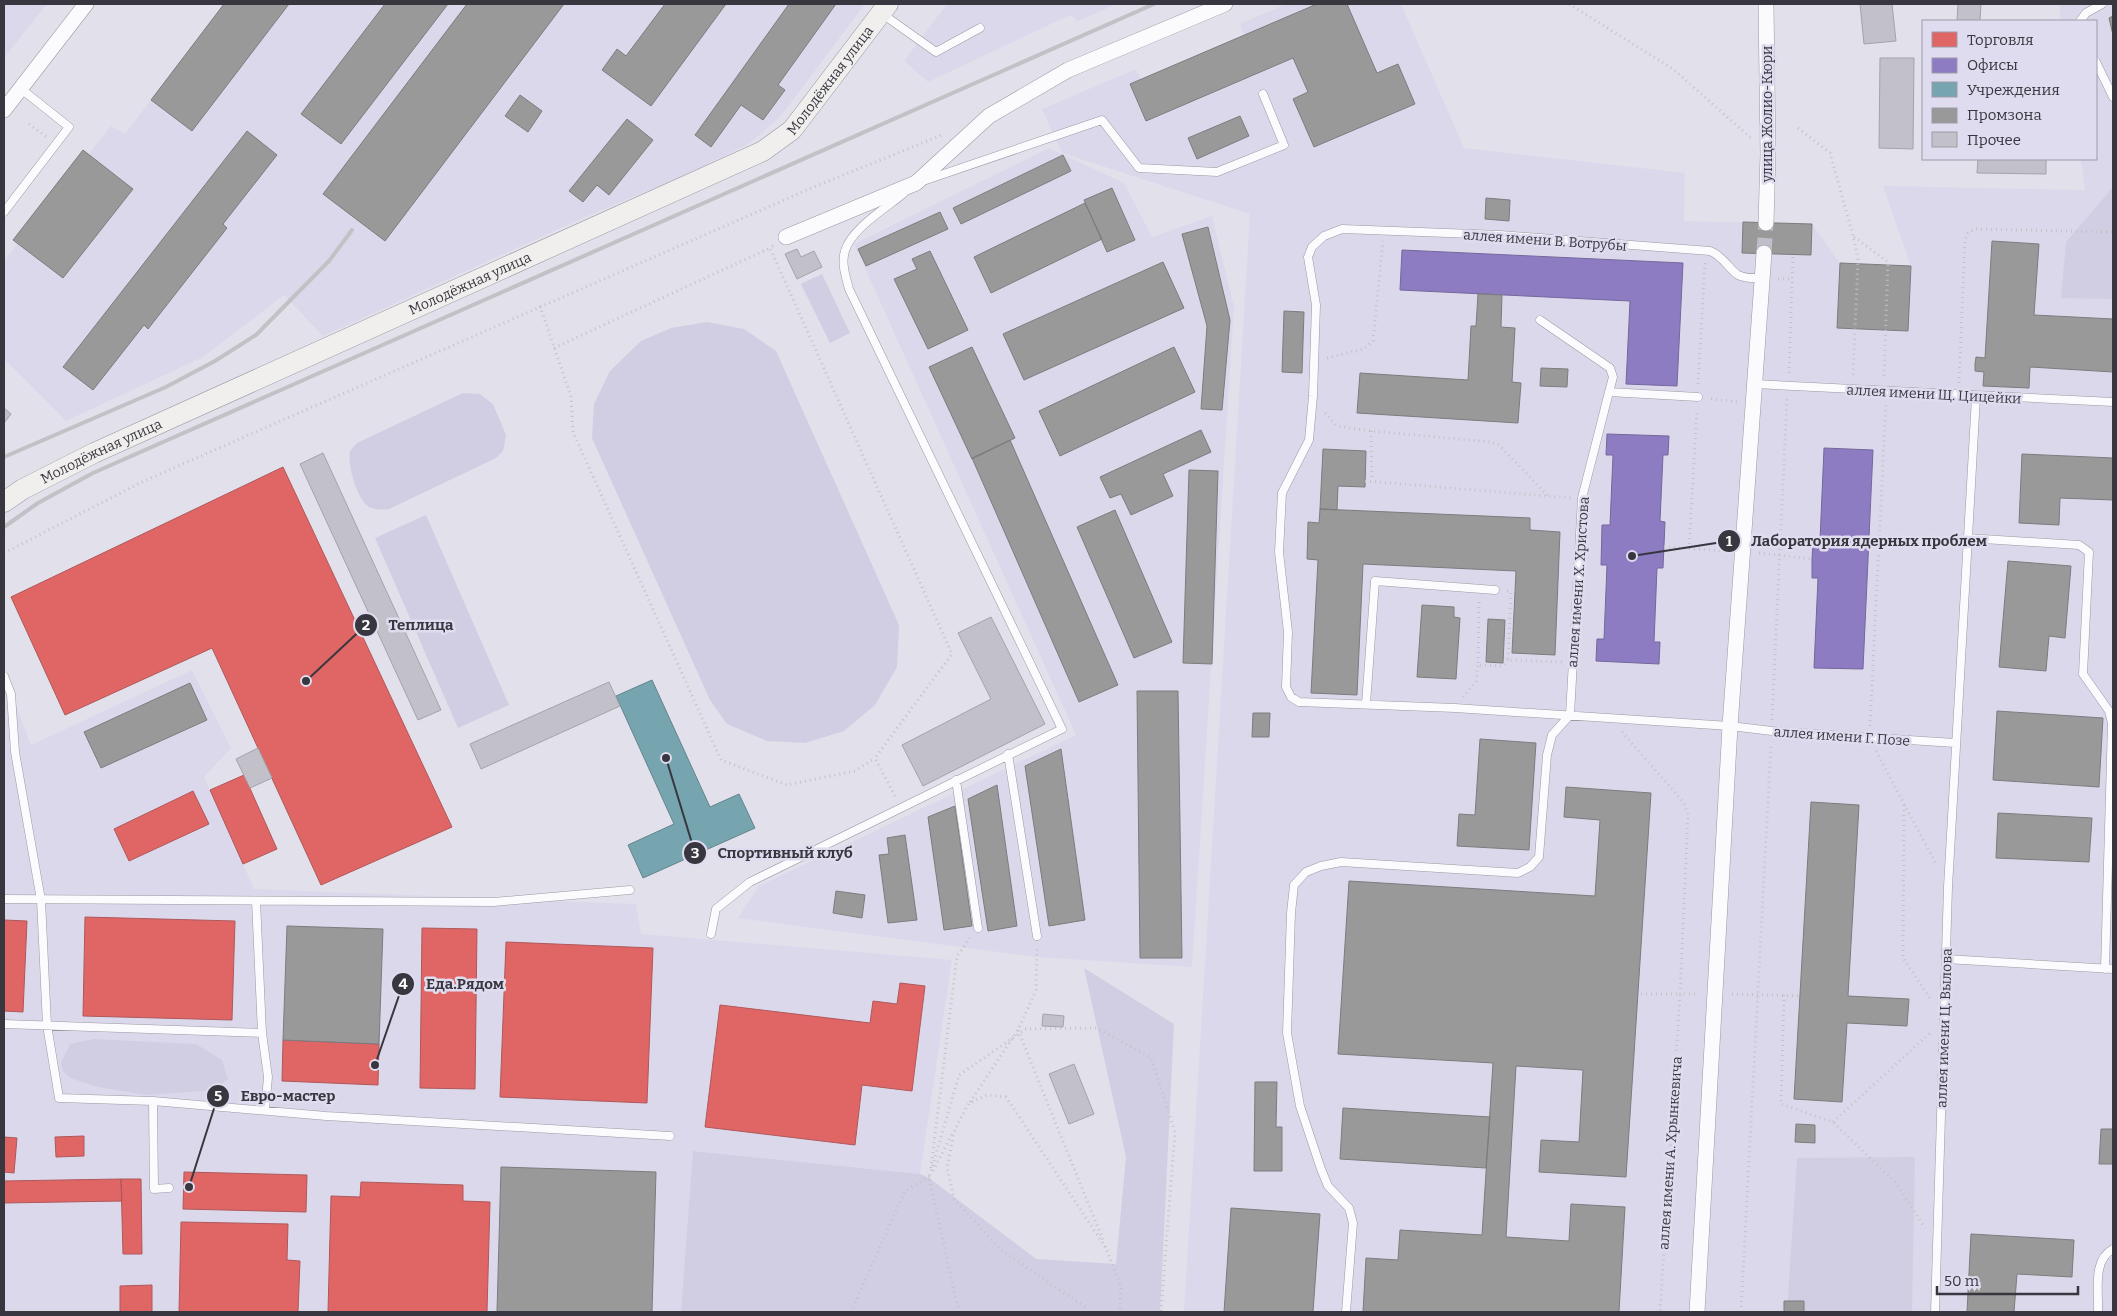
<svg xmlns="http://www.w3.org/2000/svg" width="2117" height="1316" viewBox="0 0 2117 1316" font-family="Bitter,serif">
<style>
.built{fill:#dcd8ec}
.green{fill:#d1cde3}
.shops{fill:#e06666;stroke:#ae585a}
.offices{fill:#8e7cc3;stroke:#74679b}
.public{fill:#76a5af;stroke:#63848d}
.industry{fill:#999;stroke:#7c7c7e}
.building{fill:#c2c1c9;stroke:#a4a2ab}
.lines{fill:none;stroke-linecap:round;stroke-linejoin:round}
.minor-tunnel{stroke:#c0bec9;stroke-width:15;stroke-dasharray:15 8;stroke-linecap:butt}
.service-casing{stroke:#9a98a1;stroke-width:9}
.minor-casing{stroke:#9a98a1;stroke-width:16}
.secondary-casing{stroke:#9a98a1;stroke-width:21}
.path{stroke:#c3c3c6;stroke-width:3;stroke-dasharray:1 4;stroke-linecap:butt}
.service{stroke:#fbfafc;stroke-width:8}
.minor{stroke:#fbfafc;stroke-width:15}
.secondary{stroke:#f0efee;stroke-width:20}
.rail{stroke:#c3c1c5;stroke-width:4}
.labels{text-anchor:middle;stroke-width:5;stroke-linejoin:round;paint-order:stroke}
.street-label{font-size:14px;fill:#38373f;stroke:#dfdcef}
.leader{fill:none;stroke:#38373f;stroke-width:2}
.callout-dot{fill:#38373f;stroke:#dfdcef;stroke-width:2}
.mark-label{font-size:15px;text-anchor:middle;font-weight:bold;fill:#fff}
.callout-label{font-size:15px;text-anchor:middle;font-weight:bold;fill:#38373f;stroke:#dfdcef;stroke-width:5;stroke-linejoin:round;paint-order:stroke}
</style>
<rect width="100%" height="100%" fill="#e2e0eb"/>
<path class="built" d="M4 4H47L4 58Z
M224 4H865L781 116 750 143 692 172 576 221 323 336 284 295 203 357 66 421 4 359V261L111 126 125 134Z
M947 4H1117L1078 21 1070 15 928 82 904 61Z
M1286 4H1401L1464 148 1685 173 1684 221 1812 224 1840 263 1911 266 1883 186 2085 190 2081 159H2096V21H2061L2059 4H2113V1312H1184L1250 214 1062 153 1042 109 1136 69 1141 79 1244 35 1240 24Z
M1049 148 1124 183 1152 237 1212 216 1234 307 1192 967 1037 957 738 918 759 886 1076 735 854 244Z
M192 670 231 748 204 777 254 889 636 904 641 934 952 960 920 1174 694 1151 681 1312H4V675L31 745Z"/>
<path class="green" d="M2113 187V299L2061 298 2066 242Z
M822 274 850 333 830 343 801 284Z
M707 322 744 329 776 351 899 625 897 667 875 705 844 731 805 743 767 741 727 724 710 700 592 438 594 404 610 371 641 341 671 328Z
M463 393 480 394 493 404 506 435 503 451 496 458 389 509C383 510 375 510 369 507 357 499 347 465 350 451L357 443Z
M426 515 509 705 458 728 375 538Z
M1084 968 1174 1024 1160 1312H681L693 1151 920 1174 929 1178 1036 1259 1116 1264 1126 1157Z
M94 1039 196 1044 222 1060 228 1079 213 1090 147 1095 98 1087 70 1078 63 1071 61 1062 70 1044Z
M1915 1157 1912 1312H1787L1797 1158Z"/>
<path class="shops" d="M283 467 452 827 321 885 212 648 65 715 11 597Z
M244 775 277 849 243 864 210 790Z
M193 791 209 824 129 861 114 829Z
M85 917 235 921 232 1020 83 1016Z
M4 920 27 921 23 1012 4 1011Z
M422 928 477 929 475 1089 420 1088Z
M506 942 653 948 647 1103 500 1097Z
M900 983 925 986 912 1091 862 1085 855 1145 705 1127 720 1005 870 1023 873 1001 897 1004Z
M283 1040 379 1044 378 1085 282 1081Z
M84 1136V1156L56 1157 55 1137Z
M4 1137 17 1138 14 1173 4 1172Z
M184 1172 307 1175 306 1212 183 1209Z
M121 1179H141L142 1254H123Z
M121 1179 122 1201 4 1203V1181Z
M361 1182 463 1185V1201L490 1202 487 1312H328L331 1196 360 1197Z
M181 1222 288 1224 287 1260 300 1261 298 1312H179Z
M152 1285V1312H120V1286Z"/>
<path class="offices" d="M1402 250 1683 263 1677 386 1626 384 1630 301 1400 290Z
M1607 434 1669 436 1668 455H1663L1660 521 1665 522 1663 568H1657L1654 642H1660L1659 664 1596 661 1597 639H1604L1607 565H1601L1602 525H1610L1613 455H1606Z
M1824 448 1873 450 1863 669 1814 668 1818 578H1812V559L1813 541H1820Z"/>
<path class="public" d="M652 680 710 807 739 794 755 828 643 878 628 845 674 824 616 696Z"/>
<path class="industry" d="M224 4H289L192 131 151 100Z
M385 4H448L341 144 301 114Z
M467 4H564L385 241 323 194Z
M665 4H726L651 106 602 70 617 49 626 56Z
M789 4H836L778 85 785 90 763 120 741 105 711 147 695 135Z
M1317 4H1347L1377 73 1398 64 1415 104 1314 147 1293 99 1308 92 1293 58 1146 121 1130 84Z
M2113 16V35L2109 18Z
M520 95 542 111 528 132 505 116Z
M1240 116 1249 136 1197 159 1188 138Z
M627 119 653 140 609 195 597 185 583 202 569 191Z
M247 131 277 155 223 224 227 228 148 329 144 325 93 390 63 367Z
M83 150 133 189 63 278 13 240Z
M1063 155 1071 171 961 224 953 208Z
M1112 188 1135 240 1107 252 1084 200Z
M1486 198 1510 200 1509 221 1485 219Z
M1085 203 1102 239 991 293 974 257Z
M940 212 948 229 866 266 858 249Z
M1743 222 1812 224 1811 255 1742 253Z
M1208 227 1230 320 1222 410 1201 409 1207 326 1182 234Z
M1992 241 2039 244 2034 315 2113 319V372L2030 367 2029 388 1983 386 1984 372 1975 371V364L1976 357 1985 358Z
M930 251 968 330 928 349 894 279 917 269 912 259Z
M1163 262 1184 308 1024 380 1003 334Z
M1840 263 1911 266 1908 331 1837 328Z
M1478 294 1502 295 1501 327 1515 328 1512 382 1521 383 1518 423 1357 413 1360 373 1468 380 1471 326H1476Z
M1284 311 1304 312 1302 373 1282 372Z
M972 347 1015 438 972 459 929 367Z
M1174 347 1195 392 1060 456 1039 411Z
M1541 368 1568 369 1567 387 1540 386Z
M1201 430 1211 452 1163 474 1173 496 1131 515 1121 494 1110 498 1100 477Z
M1010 440 1118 685 1079 702 972 458Z
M1323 449 1366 451 1365 487 1338 486 1337 510 1320 509Z
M2022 454 2113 458V500L2060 498 2059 525 2019 523Z
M1189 470 1218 471 1212 664 1183 663Z
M1320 509 1530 518V530L1560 532 1555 655 1512 653 1516 571 1363 564 1357 695 1311 693 1318 560 1307 559 1308 522 1319 523Z
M1115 510 1172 642 1134 658 1077 527Z
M2008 561 2071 566 2065 638 2049 636 2046 671 1999 667Z
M1422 605 1454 607V617L1460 618 1456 679 1417 677Z
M1488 619 1505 620 1503 663 1486 662Z
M190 683 207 720 101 768 84 732Z
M1137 691H1178L1182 958H1140Z
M1997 711 2103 718 2099 787 1993 780Z
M1253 713H1270L1269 737H1252Z
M1480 739 1536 743 1529 850 1457 846 1459 814 1475 815Z
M1061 749 1085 920 1049 926 1025 766Z
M997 785 1017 926 988 931 968 799Z
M1566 787 1651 793 1626 1177 1539 1172 1541 1140 1579 1142 1583 1070 1516 1066 1506 1237 1569 1241 1571 1204 1625 1207 1619 1312H1363L1366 1258 1398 1260 1400 1230 1482 1235 1493 1063 1338 1054 1349 881 1595 896 1600 820 1564 817Z
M1811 802 1859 805 1848 996 1909 999 1907 1026 1847 1023 1842 1102 1794 1099Z
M955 806 972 926 944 930 928 817Z
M1998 813 2092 818 2089 862 1996 858Z
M905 835 917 920 888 923 879 855 889 854 887 838Z
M836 891 865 895 862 918 833 913Z
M287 926 383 929 379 1044 283 1040Z
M1255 1082H1277L1276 1127H1282V1171H1254Z
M1343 1108 1490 1117 1486 1168 1340 1159Z
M1796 1124 1815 1125V1143L1795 1142Z
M2101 1129H2113V1164H2099Z
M501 1167 656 1172 652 1312H497Z
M1231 1208 1320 1214 1313 1312H1224Z
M1971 1234 2074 1240 2072 1277 2017 1274 2014 1312H1967Z
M1784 1301H1804V1312H1784Z"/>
<path class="building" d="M1860 4H1892L1896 41 1864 44Z
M1958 4H1981L1980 21H1957Z
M1880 58H1914L1913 149 1879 148Z
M1978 159H2046V174L1977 173Z
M797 249 801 257 814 251 822 267 797 279 785 254Z
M4 408 11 414 4 423Z
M323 453 441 710 418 720 300 464Z
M991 617 1045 724 923 786 902 745 991 699 958 633Z
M609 682 620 706 481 769 470 744Z
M258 748 272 778 250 788 236 759Z
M1043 1014 1064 1016 1063 1027 1042 1026Z
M1074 1064 1094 1114 1069 1124 1049 1074Z"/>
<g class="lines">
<path class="minor-tunnel" d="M1764 253 1766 223"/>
<g class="service-casing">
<path id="service" d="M881 13 936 52 980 28
M2080 21 2086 13 2102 4
M2096 62 2113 97
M926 180 1102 120 1139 168 1217 172 1284 145 1263 94
M4 212 69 127 20 88
M1763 278C1755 278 1745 279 1738 275 1728 268 1723 256 1710 251L1500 235 1342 229 1324 236 1312 247 1308 257 1316 305 1313 396 1309 440 1282 493 1279 552 1288 632 1286 687 1291 697 1299 702 1455 708 1730 726 1772 731 1955 743
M1540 320 1610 368 1613 377 1609 392 1698 397
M1755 384 2113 402
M1967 538 2079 545 2089 552 2083 674 2109 711 2112 723 2105 969
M4 676 11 694 15 752 41 900 47 1025 59 1098 153 1101 326 1116 670 1136
M1366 704 1375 581 1495 590
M1570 715 1582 498 1609 392
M1008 754 1037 936
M956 780 978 928
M4 899 494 902 630 890
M256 901 262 1033
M711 934 716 909 750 882 1062 729 849 289C846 277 841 264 845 251 851 229 886 208 903 194
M1946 959 2113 969
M4 1024 262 1033 268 1077 265 1110
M153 1101 154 1189 169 1188
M1346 1312 1353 1223 1349 1208 1328 1186 1321 1169 1300 1106 1287 1033 1291 913 1294 885 1306 872 1321 866 1341 862 1518 873 1530 867 1539 857 1547 755 1552 735 1570 715
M1935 1312 1948 887 1976 397
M2098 1312C2099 1291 2092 1260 2113 1249"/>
</g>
<g class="minor-casing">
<path id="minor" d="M4 110 86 4
M1766 223 1768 154 1766 4
M786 237 916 183 989 116 1068 70 1225 4
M1697 1312 1730 726 1764 253"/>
</g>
<g class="secondary-casing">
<g id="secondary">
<path id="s1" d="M4 502 23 489 94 453 763 151 792 130 888 4"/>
</g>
</g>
<path class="path" d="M1569 4 1673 69 1751 138
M29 124 47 137
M1798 128 1830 153 1853 236 1858 258 1853 375
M1854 237 1888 262 1884 377
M773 246 770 248 952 654 875 758 896 798
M1778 279H1792
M540 306 571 397 573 432 721 760 787 785 855 771 875 758
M554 348 770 248
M1327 358 1364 349 1373 341 1383 241
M1789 373 1793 254
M1959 383 1965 240 1968 233 1974 229 2113 232
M1698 384 1705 263
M1711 399 1737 402
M1325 413 1337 426 1371 431 1491 442 1499 445 1548 496
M1371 431 1372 481
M1365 481 1571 498
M1664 547 1727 551
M1689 549 1697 410
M4 553 144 481 809 189 942 135
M1759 553 1812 559
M1507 591 1511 592 1508 660 1562 662
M1479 602 1478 665 1503 666 1508 660
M1463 697 1476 681 1478 665
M1772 720 1787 397
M1870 726 1886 403
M1622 732 1684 803 1688 815 1680 994H1698
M1876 751 1936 864
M1904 805 1903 958 1931 1000
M1641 994H1680L1660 1312
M1732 994 1800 996
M1784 995 1781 1104 1833 1122 1896 1183 1925 1228
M1018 1030 1103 1240
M970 1102 1018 1030 1036 990 1037 947
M1833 1122 1931 1032
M931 1168 957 956 970 938
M933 1171 952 1134
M1105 1246 1121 1287 1120 1312
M851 1312 905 1191 930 1176
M959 1312 929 1178 959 1075 1026 1029 1097 1028 1151 1058 1175 1132 1161 1312
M1085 1312V1307L1001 1250 954 1199 947 1167 955 1129 969 1103 987 1095 1006 1097 1106 1248
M1741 1312 1771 744"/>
<use href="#service" class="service"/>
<use href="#minor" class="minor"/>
<use href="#secondary" class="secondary"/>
<path class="rail" d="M4 457 166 387 215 361 256 335 329 261 352 230
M4 527 38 503 93 473 1154 4"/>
</g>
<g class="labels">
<g class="street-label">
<text dy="5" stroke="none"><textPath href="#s1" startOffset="935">Молодёжная улица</textPath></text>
<text transform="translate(1767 114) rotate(-90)" y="5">улица Жолио-Кюри</text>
<text transform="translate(1545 240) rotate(4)" y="5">аллея имени В. Вотрубы</text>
<text dy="5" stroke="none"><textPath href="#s1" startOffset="515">Молодёжная улица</textPath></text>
<text transform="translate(1934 394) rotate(3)" y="5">аллея имени Щ. Цицейки</text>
<text dy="5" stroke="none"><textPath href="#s1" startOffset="110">Молодёжная улица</textPath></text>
<text transform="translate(1578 582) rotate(-86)" y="5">аллея имени Х. Христова</text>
<text transform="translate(1842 736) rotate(4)" y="5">аллея имени Г. Позе</text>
<text transform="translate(1944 1028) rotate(-88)" y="5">аллея имени Ц. Вылова</text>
<text transform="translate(1670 1153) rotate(-86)" y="5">аллея имени А. Хрынкевича</text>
</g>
</g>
<path class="leader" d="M1632 556L1729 541M306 681L366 625M666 758L695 853M375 1065L403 984M189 1187L218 1096"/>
<g class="callout-dot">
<circle cx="1632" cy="556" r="5"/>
<circle cx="306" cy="681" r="5"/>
<circle cx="666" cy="758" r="5"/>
<circle cx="375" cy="1065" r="5"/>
<circle cx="189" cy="1187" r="5"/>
<circle cx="1729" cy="541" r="12"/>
<circle cx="366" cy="625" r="12"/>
<circle cx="695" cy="853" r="12"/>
<circle cx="403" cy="984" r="12"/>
<circle cx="218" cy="1096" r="12"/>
</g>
<g class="mark-label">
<text x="1729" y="546">1</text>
<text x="366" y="630">2</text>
<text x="695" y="858">3</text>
<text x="403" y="989">4</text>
<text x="218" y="1101">5</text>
</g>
<g class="callout-label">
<text x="1869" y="546">Лаборатория ядерных проблем</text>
<text x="421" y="630">Теплица</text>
<text x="785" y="858">Спортивный клуб</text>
<text x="465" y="989">Еда.Рядом</text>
<text x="288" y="1101">Евро-мастер</text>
</g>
<rect width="2117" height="1316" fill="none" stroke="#38373f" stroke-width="10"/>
<rect x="1922" y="20" width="175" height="140" fill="#dfdcef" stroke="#9c9aa9"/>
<rect x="1932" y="32" width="25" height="15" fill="#e06666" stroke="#9c9aa9"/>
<text x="1967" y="45" font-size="15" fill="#38373f">Торговля</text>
<rect x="1932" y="58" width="25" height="15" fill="#8e7cc3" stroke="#9c9aa9"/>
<text x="1967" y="70" font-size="15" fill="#38373f">Офисы</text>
<rect x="1932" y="82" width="25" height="15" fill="#76a5af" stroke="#9c9aa9"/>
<text x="1967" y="95" font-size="15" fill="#38373f">Учреждения</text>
<rect x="1932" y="108" width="25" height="15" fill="#999999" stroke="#9c9aa9"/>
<text x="1967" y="120" font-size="15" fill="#38373f">Промзона</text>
<rect x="1932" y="132" width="25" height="15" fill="#c2c1c9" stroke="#9c9aa9"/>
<text x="1967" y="145" font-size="15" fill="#38373f">Прочее</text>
<path d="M1937 1286v8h141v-8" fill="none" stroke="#38373f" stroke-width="2.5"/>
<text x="1944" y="1286" font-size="15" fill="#38373f" stroke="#dfdcef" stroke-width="4" paint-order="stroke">50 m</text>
</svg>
